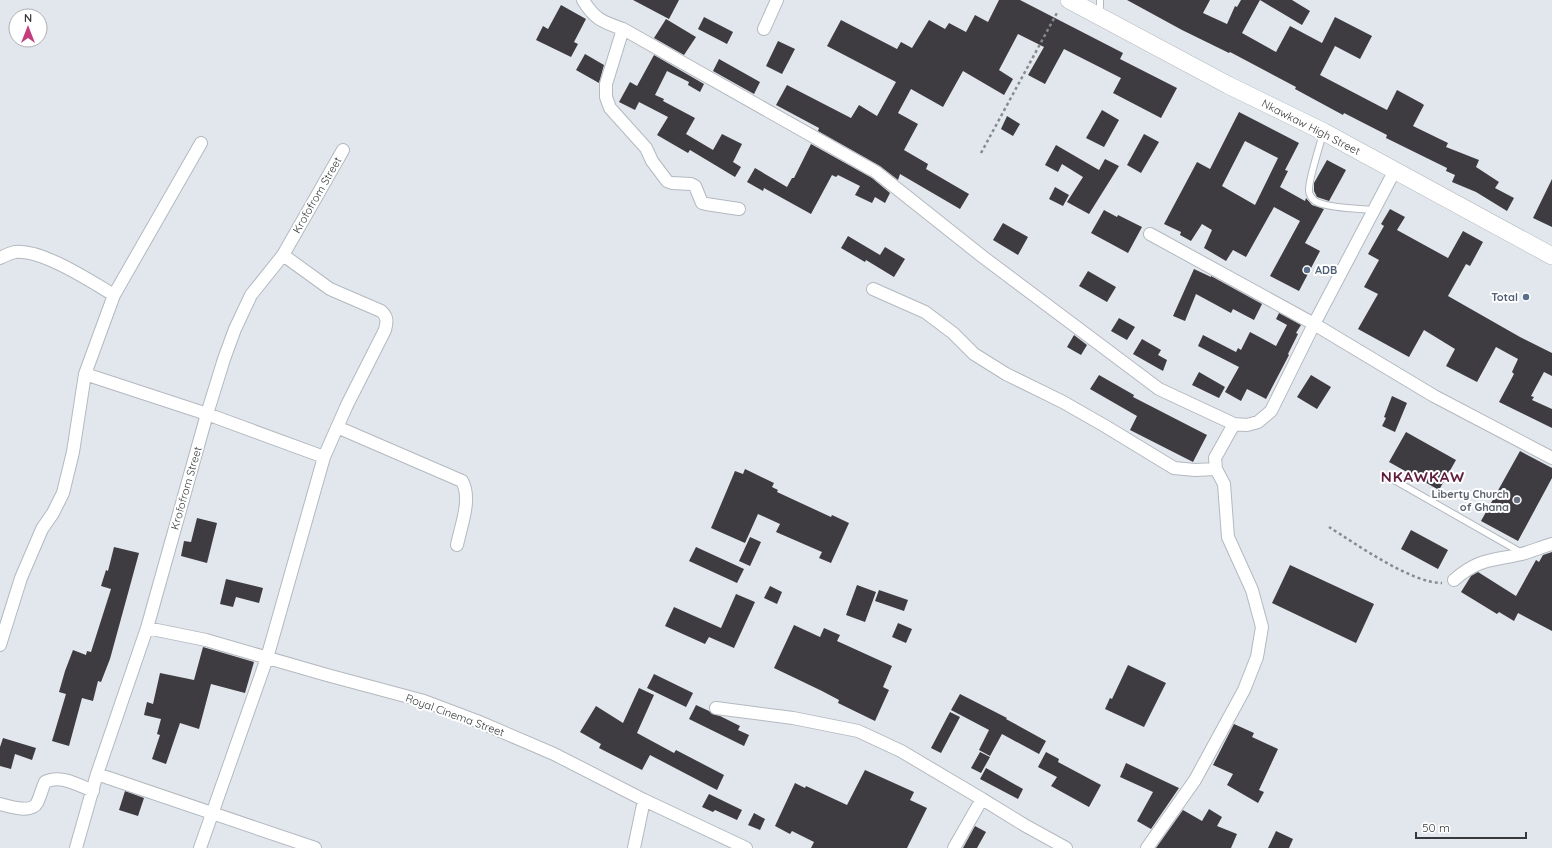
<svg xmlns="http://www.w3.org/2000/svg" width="1552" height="848" viewBox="0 0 1552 848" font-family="Quicksand,sans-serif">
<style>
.building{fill:#3e3b41;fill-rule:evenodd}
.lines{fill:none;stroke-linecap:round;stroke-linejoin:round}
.service-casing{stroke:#b3b9bf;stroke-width:8}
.minor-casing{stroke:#b3b9bf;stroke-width:14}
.secondary-casing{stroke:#b3b9bf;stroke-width:18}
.path{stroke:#878a8f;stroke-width:2.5;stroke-dasharray:3 3;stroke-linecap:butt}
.service{stroke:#fff;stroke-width:6}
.minor{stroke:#fff;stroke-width:12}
.secondary{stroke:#fff;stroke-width:17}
.service-dot{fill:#5c6f8a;stroke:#fff;stroke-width:1.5}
.worship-dot{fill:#6b7280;stroke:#fff;stroke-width:1.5}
.labels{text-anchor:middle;stroke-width:4;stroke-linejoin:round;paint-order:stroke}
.street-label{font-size:11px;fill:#36383b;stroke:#fff}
.service-label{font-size:11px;font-weight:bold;fill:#4e5e75;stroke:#fff;text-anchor:start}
.worship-label{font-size:11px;font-weight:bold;fill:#5b616d;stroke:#fff;text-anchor:end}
.district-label{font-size:15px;font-weight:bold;letter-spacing:1px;fill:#5f1f3d;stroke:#fff}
</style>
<rect width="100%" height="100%" fill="#e2e7ee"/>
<path class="building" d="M633 0H679L669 19Z
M999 0H1020L1123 53 1120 59 1177 88 1161 118 1113 93 1121 78 1064 49 1045 84 1028 75 1044 47 1018 34 999 70 1013 79 1004 95 963 71 943 107 911 89 898 113 918 124 904 150 928 164 926 169 969 194 960 209 900 174 898 180 880 166 818 131 819 128 776 105 787 85 851 118 859 105 877 116 896 82 827 46 841 20 897 49 901 42 912 48 929 20 945 29 949 23 966 32 975 15 988 22Z
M1127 0H1210L1203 13 1227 24 1235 6 1237 7 1241 0H1292L1310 11 1302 25 1260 0 1242 33 1276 52 1290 26 1322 43 1335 17 1372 36 1360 59 1335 46 1320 75 1387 110 1397 90 1421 103 1424 105 1413 126 1448 143 1446 147 1479 160 1476 167 1499 182 1495 188 1514 198 1507 211 1476 192 1452 182 1455 175 1446 171 1447 168 1386 138 1387 135 1344 113 1343 115 1295 89 1296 87 1230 52 1229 53 1182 30Z
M561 5 586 19 574 42 578 44 571 57 536 40 543 26 548 29Z
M704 17 733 32 727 44 698 29Z
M666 19 696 37 684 55 654 38Z
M778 41 795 49 782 74 766 66Z
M585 54 604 65 599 83 576 70Z
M654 55 704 84 700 92 688 85 689 82 667 71 655 95 664 99 663 101 695 118 686 134 713 150 722 134 742 144 733 162 741 167 735 177 690 150 688 153 657 135 668 117 639 102 635 110 619 102 630 82 637 86Z
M719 59 760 82 754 94 713 71Z
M1102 110 1119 120 1104 147 1086 138Z
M1239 112 1299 143 1285 170 1288 171 1280 187 1305 201 1306 198 1312 205 1324 209 1305 243 1320 251 1299 291 1270 276 1300 221 1274 207 1246 257 1233 250 1226 261 1204 248 1212 230 1202 224 1191 241 1180 235 1181 232 1164 224 1197 162 1210 169ZM1245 141 1278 158 1255 205 1222 186Z
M1007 116 1020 124 1013 136 1001 129Z
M1144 134 1159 142 1141 173 1127 165Z
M811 144 872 178 890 193 885 203 875 197 872 203 855 195 860 186 838 175 836 177 832 175 811 214 764 188 763 191 747 182 755 168 787 187 792 178H794Z
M1056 145 1099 170 1105 159 1119 166 1089 214 1067 202 1083 177 1062 164 1058 172 1045 165Z
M1327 160 1346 170 1329 201 1317 197 1314 191V183Z
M1552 179V227L1533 218Z
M1055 187 1069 195 1063 206 1049 199Z
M1390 209 1405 217 1397 230 1448 258 1463 231 1483 242 1470 266 1466 264 1448 296 1520 337 1552 353V376L1544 372 1531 396 1534 397 1532 400 1552 409V428L1499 402 1514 374 1512 372 1518 359 1496 347 1477 382 1446 366 1455 349 1424 330 1409 357 1358 329 1378 294 1364 287 1379 260 1368 254 1384 226 1381 224Z
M1104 210 1117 217 1118 215 1142 227 1128 253 1091 233Z
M1003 223 1028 237 1018 255 993 240Z
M848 236 880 255 885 247 905 259 894 277 866 260 865 262 841 248Z
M1194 269 1211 277V276L1262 304 1254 320 1233 309 1231 313 1196 294 1185 321 1173 316Z
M1088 271 1116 287 1107 302 1079 286Z
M1279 313 1301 325 1296 333 1298 334 1288 354 1289 355 1266 399 1247 389 1241 401 1225 392 1239 367 1198 346 1203 335 1236 352 1238 348 1241 350 1250 332 1276 346 1287 325 1276 319Z
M1119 318 1135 327 1127 340 1111 331Z
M1074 335 1087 345 1081 355 1067 347Z
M1142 339 1161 350 1158 355 1167 360 1163 371 1133 354Z
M1199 372 1225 387 1219 398 1192 385Z
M1099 375 1134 395 1133 397 1207 435 1193 462 1130 430 1137 416 1090 389Z
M1311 375 1331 387 1317 409 1297 397Z
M1392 396 1407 403 1395 432 1382 426 1386 418 1384 417Z
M1406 432 1456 460 1439 490 1389 462Z
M1520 451 1552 468V478L1518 541 1481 521Z
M745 469 774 483 772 487 778 490 777 492 831 517 832 515 849 523 831 563 819 558 822 552 776 532 780 524 758 514 745 543 711 528 735 471 743 474Z
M197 518 217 523 207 563 181 556 184 541 191 542Z
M1411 530 1448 550 1438 569 1401 549Z
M750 537 761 542 750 566 739 561Z
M114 547 139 553 110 659 101 682 98 681 93 701 82 698 69 746 52 741 66 694 59 692 65 671 73 650 86 655 87 651 91 652 111 589 101 586 106 570 108 571Z
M696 547 744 569 737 583 689 561Z
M1552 552V631L1518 613 1514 621 1499 612 1497 614 1461 592 1471 576 1478 572 1516 596 1536 560 1539 562 1543 555Z
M1290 565 1374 604 1356 643 1272 603Z
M226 579 263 588 259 603 236 597 233 607 220 604Z
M857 585 876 592 865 622 846 615Z
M770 586 782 592 777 604 764 598Z
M879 590 908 600 904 611 875 601Z
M736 594 755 602 734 648 709 637 705 644 665 626 674 607 721 628Z
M898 623 912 629 906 643 892 637Z
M794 625 820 637 824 628 840 635 837 641 892 666 883 687 889 690 875 721 838 703 839 700 822 691 774 668Z
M203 647 254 662 245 693 211 684 199 729 180 723 166 764 152 759 160 735 157 734 161 719 144 715 147 702 153 704 160 673 194 680Z
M1128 665 1166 683 1144 727 1105 709 1110 698 1112 699Z
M654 674 693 693 686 707 647 688Z
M639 688 654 695 637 733 674 753 676 750 724 775 717 790 650 755 642 770 599 748 601 744 580 732 596 706 623 723Z
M960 694 1007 718 1006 719 1046 741 1039 754 1002 734 990 756 979 750 989 730 951 710Z
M696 705 709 711 712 714 720 716 740 726 738 730 749 735 744 746 689 719Z
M950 712 960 717 941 753 931 748Z
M1234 724 1254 733 1252 737 1278 749 1259 790 1264 792 1258 803 1227 785 1233 774 1213 765Z
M3 738 36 748 32 760 15 754 11 769 0 766V747Z
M980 752 990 757 981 773 971 768Z
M1046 752 1059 759 1058 762 1101 785 1089 807 1051 786 1057 777 1038 767Z
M1126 763 1179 788 1151 829 1137 821 1153 792 1120 777Z
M986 768 1023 789 1018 799 980 779Z
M865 770 914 792 910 800 927 808 907 848H811L814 842 792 831 790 834 775 826 795 783 805 788 806 786 847 805Z
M125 791 144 798 138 816 119 810Z
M709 794 742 810 737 820 715 810 713 812 702 807Z
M1209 809 1222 817 1217 826 1237 834 1231 848H1156L1183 810 1202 821Z
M754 813 765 819 760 830 748 825Z
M975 826 986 832 977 848H963Z
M1276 831 1293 839 1289 848H1268Z"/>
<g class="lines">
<g class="service-casing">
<path id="service" d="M1100 14V0
M1323 133C1320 146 1308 180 1309 191 1309 194 1312 199 1315 201 1325 208 1361 209 1374 210
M1394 480 1522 553"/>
</g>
<g class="minor-casing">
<path id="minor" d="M583 0C594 19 603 22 623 29L876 172 983 257 1159 389 1234 424 1247 425 1258 422 1271 411 1314 324 1150 234
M623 29 606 84V97L610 108 646 148 652 161 667 181 672 183 691 184 695 186 702 203 706 204 739 209
M764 29 777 0
M1395 170 1314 324 1434 396 1552 458
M0 258C4 256 10 253 15 252 42 249 90 281 114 295
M873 289 925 312 953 333 974 354 1006 374 1063 402 1105 426 1174 468 1195 470 1216 469
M85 374 207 414 324 457
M337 427 462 481C472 499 461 525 457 545
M1454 580C1479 558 1492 561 1522 554 1532 551 1542 547 1552 544
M147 628 206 640 327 675 424 701 477 721 554 754 644 800 746 848
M0 645 21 578 42 529 53 513 63 493 73 452 85 374 114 295 201 143
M716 708 793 718 858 731 901 751 982 799
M97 774 315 848
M0 804C9 806 31 814 37 803 40 797 42 789 45 782 60 774 78 785 93 791
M76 848 97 774 147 628 207 414 224 359 235 329 251 295 283 255 343 150
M200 848 267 658 324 457 347 405 385 330C387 322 388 317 381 311L330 289 283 255
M634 848 644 800
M954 848 982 799 1026 826 1066 848
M1147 848 1195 780 1244 690 1257 657 1262 627 1252 590 1228 537 1224 484 1216 469 1215 458 1234 424"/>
</g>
<g class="secondary-casing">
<path id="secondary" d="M1069 0 1228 85 1324 132 1552 256"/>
</g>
<path class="path" d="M981 153 1058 11
M1329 527C1356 544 1411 583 1442 583"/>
<use href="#service" class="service"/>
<use href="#minor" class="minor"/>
<use href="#secondary" class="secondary"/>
</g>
<g class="service-dot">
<circle cx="1307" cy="270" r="4"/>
<circle cx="1526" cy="297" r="4"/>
</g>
<circle class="worship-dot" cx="1517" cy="500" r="4"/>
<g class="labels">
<g class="street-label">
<text transform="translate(1311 127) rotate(27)" y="4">Nkawkaw High Street</text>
<text transform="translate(317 195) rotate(-60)" y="4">Krofofrom Street</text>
<text transform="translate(186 488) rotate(-74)" y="4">Krofofrom Street</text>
<text transform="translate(455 715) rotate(20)" y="4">Royal Cinema Street</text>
</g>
<g class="service-label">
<text x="1315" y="274">ADB</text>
<text x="1518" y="301" text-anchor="end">Total</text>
</g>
<g class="worship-label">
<text x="1509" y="498">Liberty Church<tspan x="1509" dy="13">of Ghana</tspan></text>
</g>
<g class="district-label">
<text x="1423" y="482">NKAWKAW</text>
</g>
</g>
<g transform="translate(28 28)"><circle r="19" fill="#ffffff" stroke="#afafb1"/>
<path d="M0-3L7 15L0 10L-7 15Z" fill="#c23c7e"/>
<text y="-6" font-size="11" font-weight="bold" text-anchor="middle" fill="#36383b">N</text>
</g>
<path d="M1416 832v6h110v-6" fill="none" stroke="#36383b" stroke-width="2"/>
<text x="1422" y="832" font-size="12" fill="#36383b" stroke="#ffffff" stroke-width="3" paint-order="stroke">50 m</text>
</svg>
